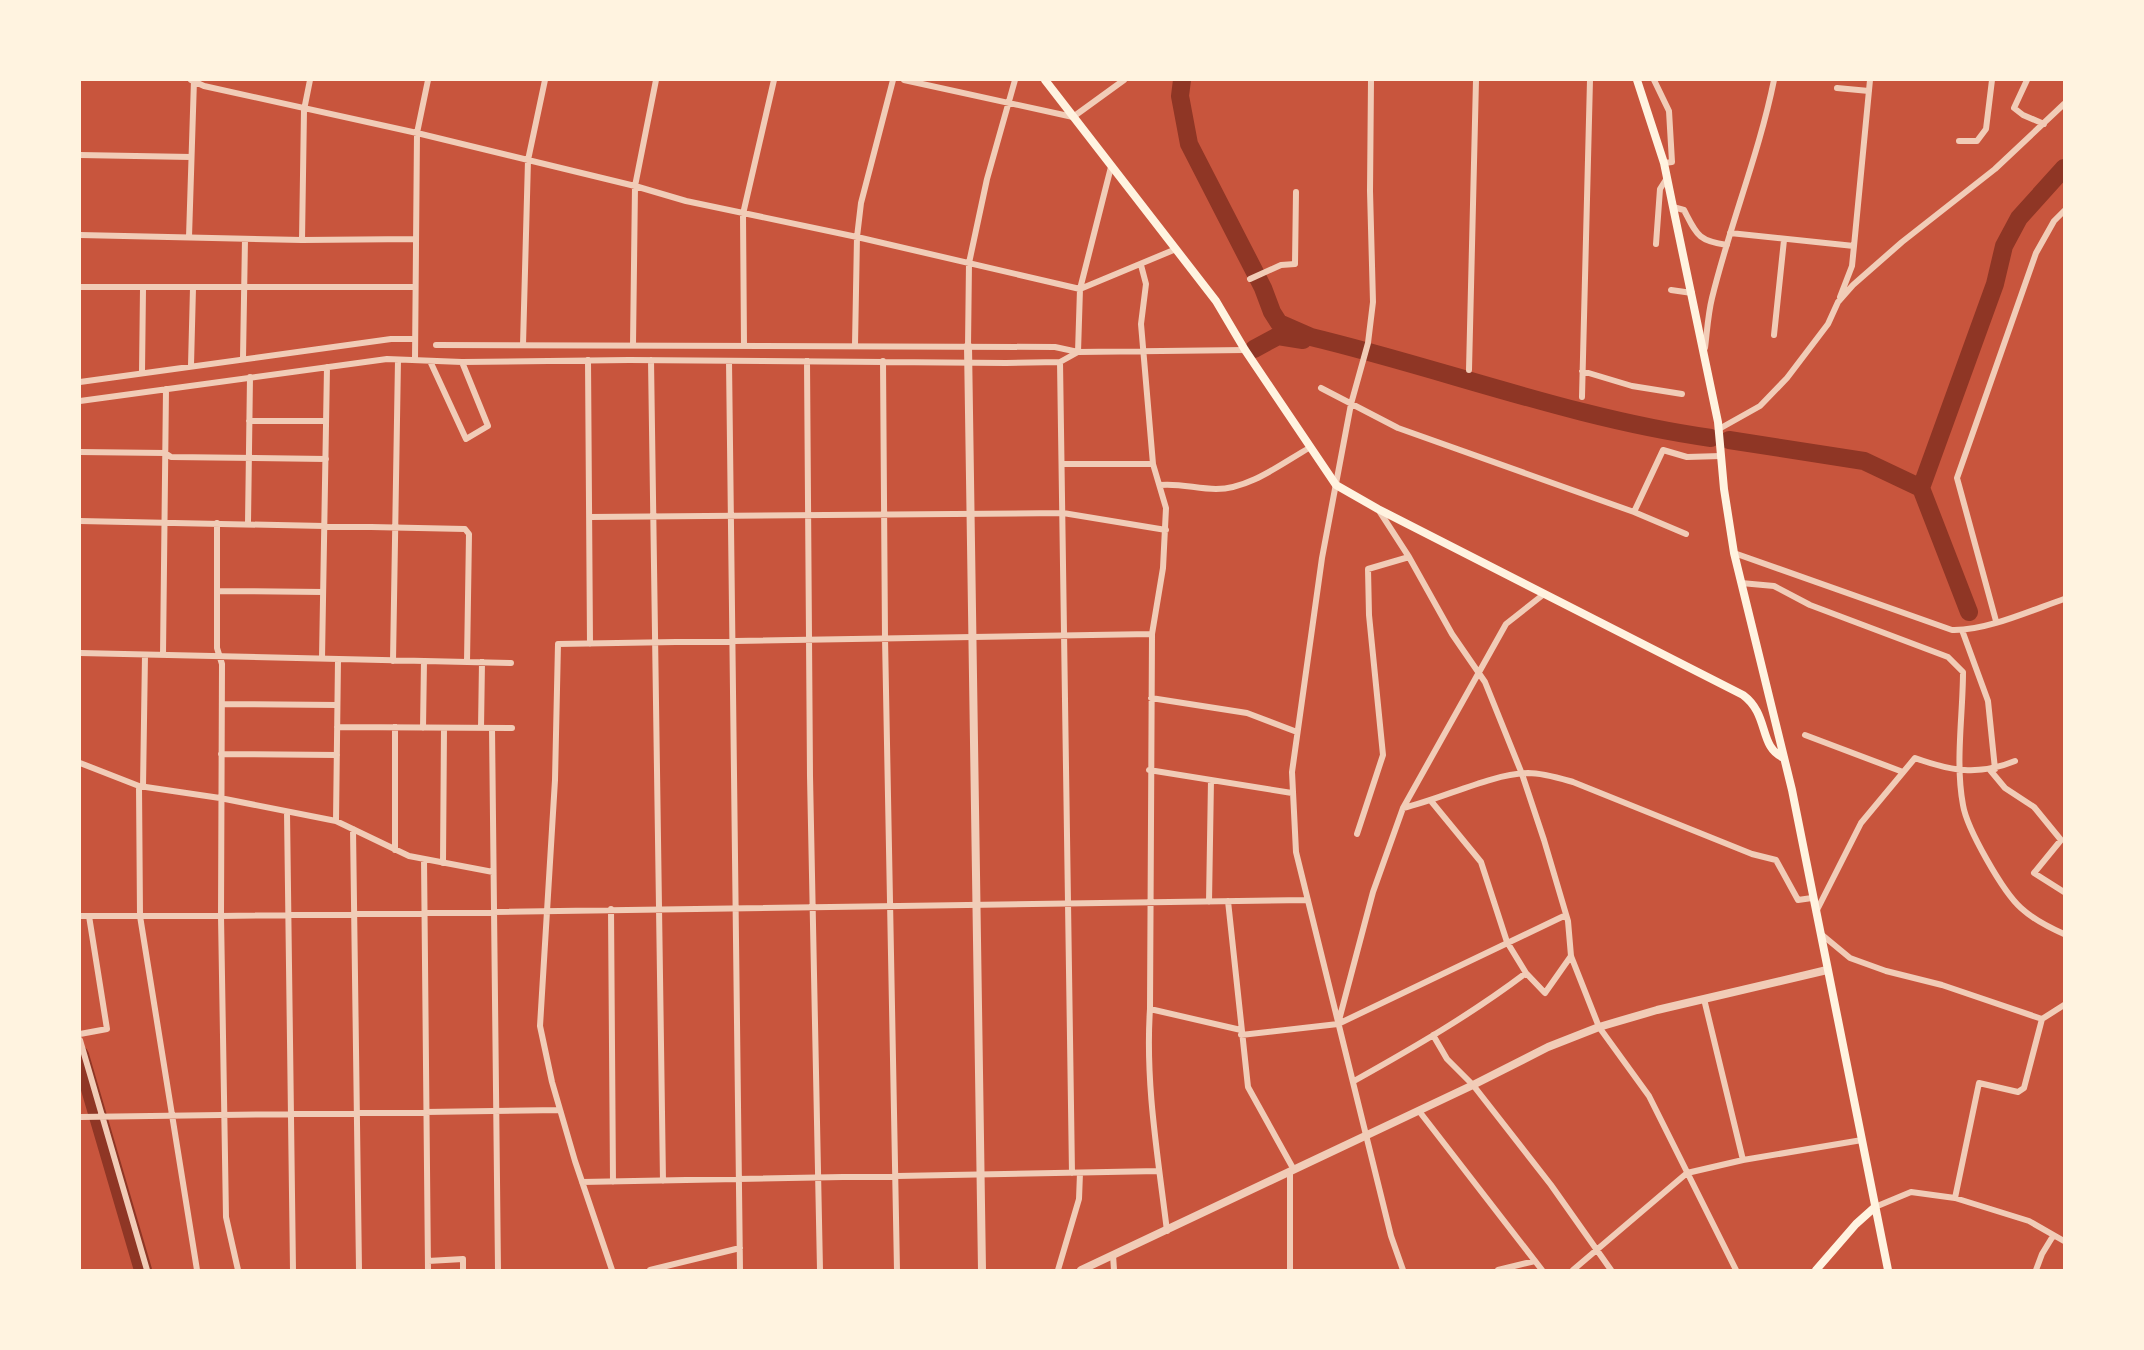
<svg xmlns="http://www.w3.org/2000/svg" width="2144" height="1350" viewBox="0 0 2144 1350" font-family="'Noto Sans',sans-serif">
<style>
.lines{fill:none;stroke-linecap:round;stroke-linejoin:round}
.river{stroke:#8f3625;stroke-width:18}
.minor{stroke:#f1ccb7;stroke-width:6}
.tertiary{stroke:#f1ccb7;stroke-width:8}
.secondary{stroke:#fff3e0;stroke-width:8}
</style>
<rect width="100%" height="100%" fill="#c8553d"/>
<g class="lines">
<path class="river" d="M1182 80 1180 96 1189 144 1263 288 1272 312 1279 323 1311 337C1444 369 1575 419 1711 438
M1254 349 1278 336 1303 340
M1729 440 1864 461 1921 488
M1969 612 1921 488 1995 284 2004 246 2019 218 2064 168
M80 1055 143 1270"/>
<path class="minor" d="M191 80 204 86 417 133 635 186 686 201 857 237 1080 289 1176 249
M904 80 1073 117 1124 80
M1371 80 1370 191 1373 302 1368 343 1351 404 1322 558 1292 772 1296 852 1391 1236 1403 1270
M1654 80 1669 111 1672 162 1664 163
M2027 80 2014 108 2023 115 2044 124
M1837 88 1869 91
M1959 141H1977L1986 129 1992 80
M80 155 191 157
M1673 207 1684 210C1697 235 1698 241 1727 245
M1730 233 1854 246 1870 80
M80 235 302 240 416 239
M189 237 194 80
M302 240 304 110 310 80
M1656 244 1660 189 1667 178
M1141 265 1146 284 1141 324 1153 464 1166 508 1163 568 1152 634 1150 1009C1145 1083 1158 1157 1167 1231
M1250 279 1281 265 1295 264 1296 192
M80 287H414
M1671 290 1692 293
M1840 297 1852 266 1854 246
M1774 335 1784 240
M436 345 1055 347 1078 352 1245 350
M523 345 528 160 545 80
M633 345 635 186 656 80
M744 345 743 214 774 80
M855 345 857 237 861 203 893 80
M968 346 969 263 987 179 1015 80
M1705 348C1707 332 1708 314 1712 298 1730 224 1759 154 1774 80
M1078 352 1080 289 1111 167
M243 358 245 239
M415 360 417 133 428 80
M588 360 590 644
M651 360 663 1181
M430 361 466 439 488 426 462 362
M729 361 740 1270
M807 361 810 776 820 1270
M883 361 885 638 897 1270
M1060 362 1072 1173
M191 365 193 288
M1469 370 1476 80
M1582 371 1632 386 1682 394
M142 372 143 289
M80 382 391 339H414
M1321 388 1398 428 1634 512 1686 534
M1582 397 1590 80
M80 401 387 359 462 362 629 360 1006 363 1060 362 1078 352
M249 421H326
M1719 429 1760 406 1787 378 1828 324 1838 302 1853 285 1902 242 1995 169 2064 104
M80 452 165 453 171 457 326 459
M1062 464H1153
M1160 485C1180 483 1197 489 1216 489 1249 489 1281 464 1309 448
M1378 509 1409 557 1452 634 1485 682 1522 774 1544 840 1568 921 1571 956 1599 1027 1649 1096 1736 1270
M1634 512 1663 450 1687 457 1721 456
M590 517 1063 513 1166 530
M80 521 465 529 469 534 467 662
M217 523V648L222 664 221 916 226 1217 238 1270
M248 523 250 377
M1734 553 1952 630C1986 631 2032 610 2064 599
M1741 583 1774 586 1810 605 1948 657 1963 672C1963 715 1955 762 1963 805 1967 829 2003 892 2021 908 2034 920 2048 927 2064 934
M217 591 323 592
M1996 621 1957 478 2036 253 2054 221 2064 211
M1962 630 1988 701 1995 769
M80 653 511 663
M163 655 166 389
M322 658 327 367
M393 661 398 360
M1151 698 1247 713 1297 732
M222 704 337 705
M337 727 512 728
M423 728 424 661
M481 728 482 662
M492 728 498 1270
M1805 735 1903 772
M221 754 337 755
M80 763 139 786 220 798 336 821 409 856 493 872
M1149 770 1292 793
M1990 770 2005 788 2034 807 2061 840 2034 873 2064 892
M139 786 140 916 197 1270
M143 787 145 655
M1431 801 1481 862 1507 942 1526 973 1545 993 1571 956
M1403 808C1442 799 1491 774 1528 773 1543 773 1559 778 1573 782L1752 854 1776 860 1798 900 1812 898
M287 812 293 1270
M336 821 338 660
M353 829 359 1270
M1357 834 1383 755 1369 615 1368 569 1409 557
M395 850V727
M424 859 428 1270
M443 863 444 728
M1228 901 1248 1087 1294 1170
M1209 902 1211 780
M611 909 613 1182
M1816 912 1861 823 1915 758C1951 771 1978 776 2015 761
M80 916H221L1308 900
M1821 934 1850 958 1886 971 1942 985 2042 1019 2064 1005
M1704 999 1743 1160
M1150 1009 1241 1030
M1338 1024 1373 892 1403 808 1506 624 1544 594
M80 1034 107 1029 89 916
M1241 1035 1338 1024 1566 915
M1433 1035 1447 1059 1473 1085 1551 1185 1611 1270
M80 1040 147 1270
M1354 1081C1413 1048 1472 1014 1526 973
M1419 1111 1542 1270
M80 1117 560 1110
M582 1182 1159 1171
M1955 1198 1979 1083 2018 1092 2024 1088 2042 1019
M1875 1207 1911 1192 1955 1198 2029 1221 2064 1241
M1113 1255 1114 1270
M428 1261 463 1259V1270
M612 1270 575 1161 552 1082 540 1026 555 780 558 644 1152 634
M650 1270 740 1248
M1058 1270 1079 1199 1080 1173
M1290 1270V1172
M1498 1270 1535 1261
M1573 1270 1687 1173 1743 1160 1862 1140
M2036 1270 2042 1254 2053 1236"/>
<path class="tertiary" d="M968 346 982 1270
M1081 1270 1473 1085 1548 1047 1599 1027 1657 1010 1827 970"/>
<path class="secondary" d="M1045 80 1216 301 1245 350 1336 485 1378 509 1743 695C1770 715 1758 747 1784 758
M1637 80 1664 163 1673 207 1718 422 1724 489 1734 553 1792 790 1888 1270
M1816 1270 1856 1224 1875 1207"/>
</g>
<rect width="2144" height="1350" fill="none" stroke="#fff3e0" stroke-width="162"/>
</svg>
